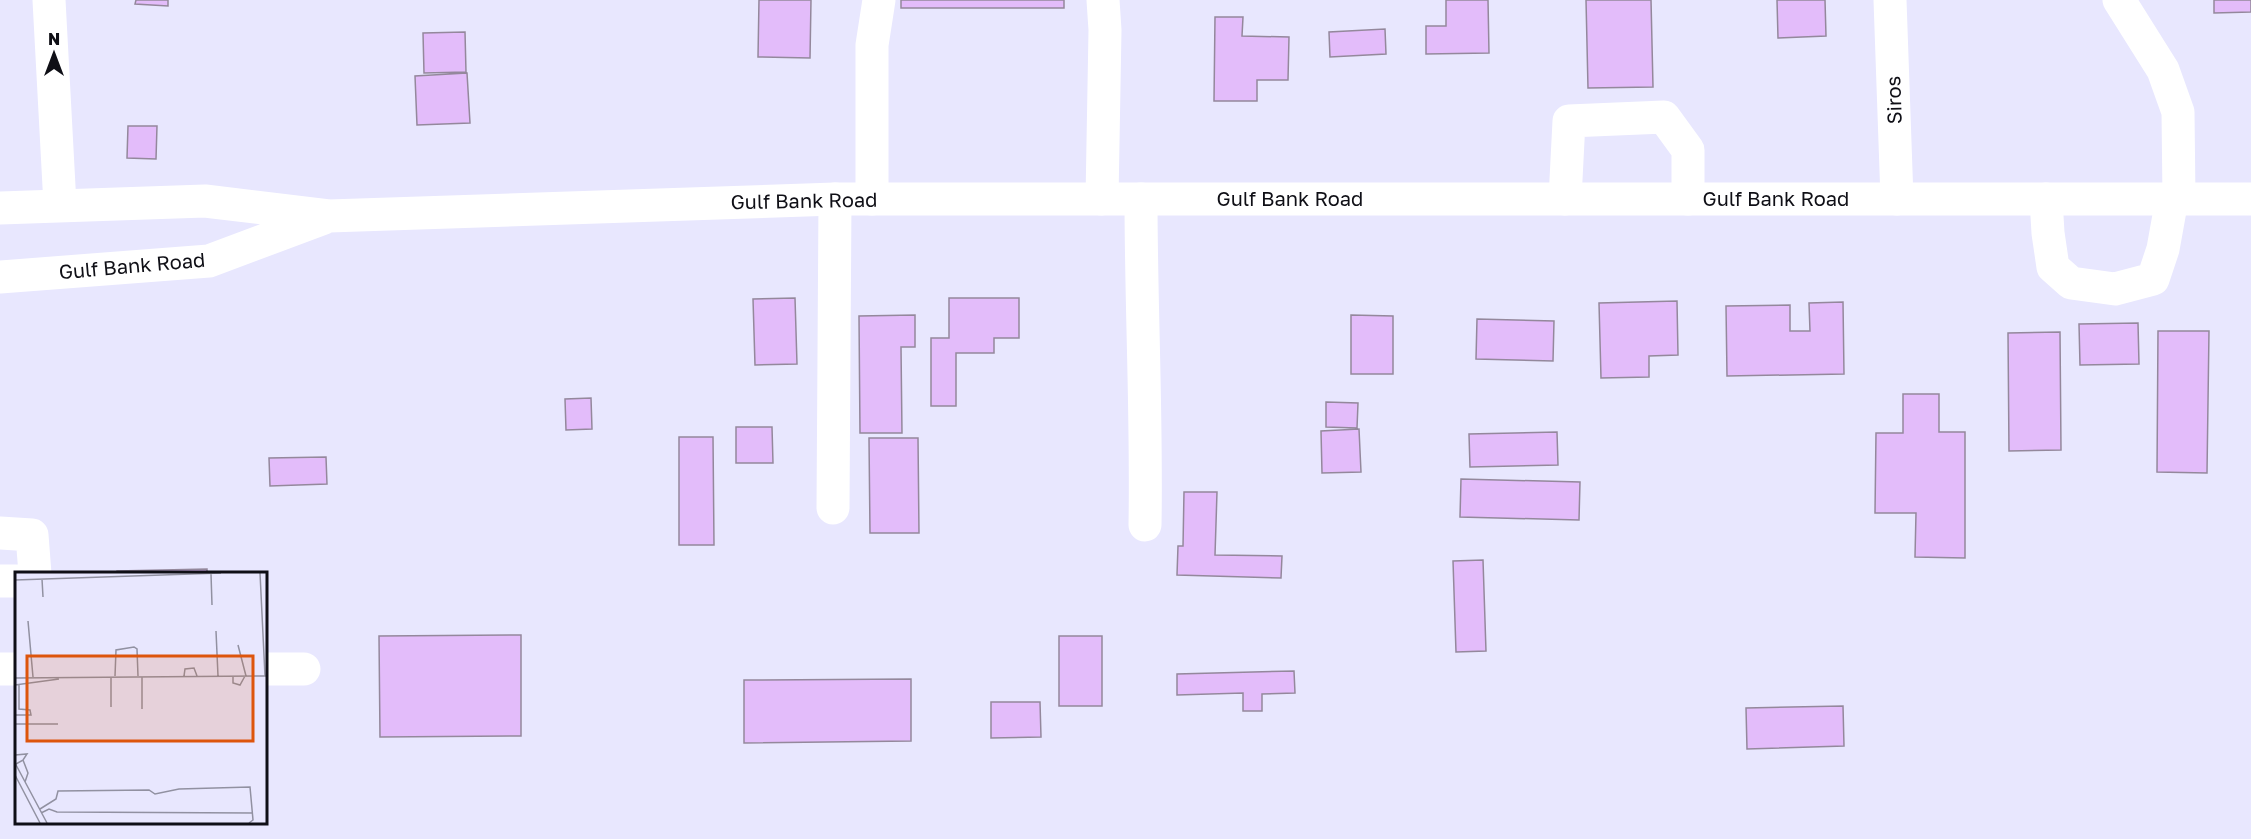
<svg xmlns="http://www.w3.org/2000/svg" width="2251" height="839" viewBox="0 0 2251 839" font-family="'Golos Text',sans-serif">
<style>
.building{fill:#e3bcfa;stroke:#94889c;stroke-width:1.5}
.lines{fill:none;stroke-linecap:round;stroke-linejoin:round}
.minor{stroke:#fff;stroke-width:33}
.major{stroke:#fff;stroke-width:33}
.labels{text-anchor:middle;stroke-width:4.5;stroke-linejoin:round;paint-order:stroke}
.street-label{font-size:20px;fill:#0f0f16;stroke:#fff}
.inset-road{fill:none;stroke:#9191a1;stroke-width:1.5}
.view{fill:#dd550c;fill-opacity:0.15;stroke:#dd550c;stroke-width:3}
.inset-edge{fill:none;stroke:#0f0f16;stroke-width:3}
</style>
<rect width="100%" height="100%" fill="#e8e7fe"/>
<path class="building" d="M136 0H168V6L135 4Z
M759 0H811L810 58 758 57Z
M901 0H1064V8H901Z
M1446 0H1488L1489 53 1426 54V26H1446Z
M1586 0H1651L1653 87 1588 88Z
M1777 0H1825L1826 36 1778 38Z
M2214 0H2251V12L2214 13Z
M1215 17H1243L1242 36 1289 37 1288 80H1257V101H1214Z
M1385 29 1386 54 1330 57 1329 32Z
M465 32 466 72 424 73 423 33Z
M467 73 470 123 417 125 415 76Z
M128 126H157L156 159 127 158Z
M795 298 797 364 755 365 753 299Z
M949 298H1019V338H994V353H956V406H931V338H949Z
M1677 301 1678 355 1649 356V377L1601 378 1599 303Z
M1843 302 1844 374 1727 376 1726 306 1790 305V331H1810L1809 303Z
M915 315V347H901L902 433H860L859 316Z
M1351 315 1393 316V374H1351Z
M1477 319 1554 321 1553 361 1476 359Z
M2138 323 2139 364 2080 365 2079 324Z
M2158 331H2209L2207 473 2157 472Z
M2060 332 2061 450 2009 451 2008 333Z
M1903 394H1939V432H1965V558L1915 557 1916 513H1875L1876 433H1903Z
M591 398 592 429 566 430 565 399Z
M1326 402 1358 403 1357 428 1326 427Z
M736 427H772L773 463H736Z
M1359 429 1361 472 1322 473 1321 431Z
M1557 432 1558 465 1470 467 1469 434Z
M679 437H713L714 545H679Z
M869 438H918L919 533H870Z
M326 457 327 484 270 486 269 458Z
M1461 479 1580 482 1579 520 1460 517Z
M1184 492H1217L1215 555 1282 556 1281 578 1177 575 1178 546H1183Z
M1483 560 1486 651 1456 652 1453 561Z
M207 569V574H117V571Z
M521 635V736L380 737 379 636Z
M1059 636H1102V706H1059Z
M1294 671 1295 693 1262 694V711H1243V693L1177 695V674Z
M911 679V741L744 743V680Z
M991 702H1040L1041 737 991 738Z
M1843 706 1844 746 1747 749 1746 708Z"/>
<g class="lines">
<path class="minor" d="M49 0 60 205
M1890 0 1897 199
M2119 0 2163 70 2178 112 2179 199
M872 199V45L879 0
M1102 199 1105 30 1103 0
M1141 199C1141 308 1147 416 1145 525
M1565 199 1569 121 1664 117 1688 150V199
M2046 199 2048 233 2053 267 2071 283 2115 289 2153 279 2163 249 2172 199
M833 508 835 199
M0 533 32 535 35 574
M0 581H16
M0 669H16
M266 669H304"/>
<path class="major" d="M0 208 205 201 329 216 835 199H2251
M0 277 209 261 324 218"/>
</g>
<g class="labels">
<g class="street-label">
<text transform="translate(1894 100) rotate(-92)" y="7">Siros</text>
<text x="1290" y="206">Gulf Bank Road</text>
<text x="1776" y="206">Gulf Bank Road</text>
<text transform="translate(804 201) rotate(-1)" y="7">Gulf Bank Road</text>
<text transform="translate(132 266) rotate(-5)" y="7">Gulf Bank Road</text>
</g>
</g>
<g transform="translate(15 572)">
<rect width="252" height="252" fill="#e8e7fe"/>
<path class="inset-road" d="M245 1 250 104M196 2 197 33M27 7 28 25M0 8 206 1M13 49 18 105M201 59 203 104M223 73 231 104M100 104 101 78 119 75 122 77 123 104M169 104 170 97 179 96 182 104M218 104V111L225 113 230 104M127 105V137M0 106 252 104M0 113 44 107M96 135V105M0 143H16L15 138 4 137V113M0 152H43M0 183 12 182 8 188M0 191 32 251M1 192 8 188 13 201 10 210M0 203 25 251M25 237 41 227 43 219 134 218 140 222 164 217 235 215 238 248 234 251M26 241 34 237 42 240 238 241"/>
<path class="view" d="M12 84H238V169H12Z"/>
<rect width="252" height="252" class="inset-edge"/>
</g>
<g transform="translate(54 54)" stroke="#ffffff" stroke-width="4.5" paint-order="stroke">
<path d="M0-4.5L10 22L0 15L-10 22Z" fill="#0f0f16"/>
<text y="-9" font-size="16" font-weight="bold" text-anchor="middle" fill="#0f0f16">N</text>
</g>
</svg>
